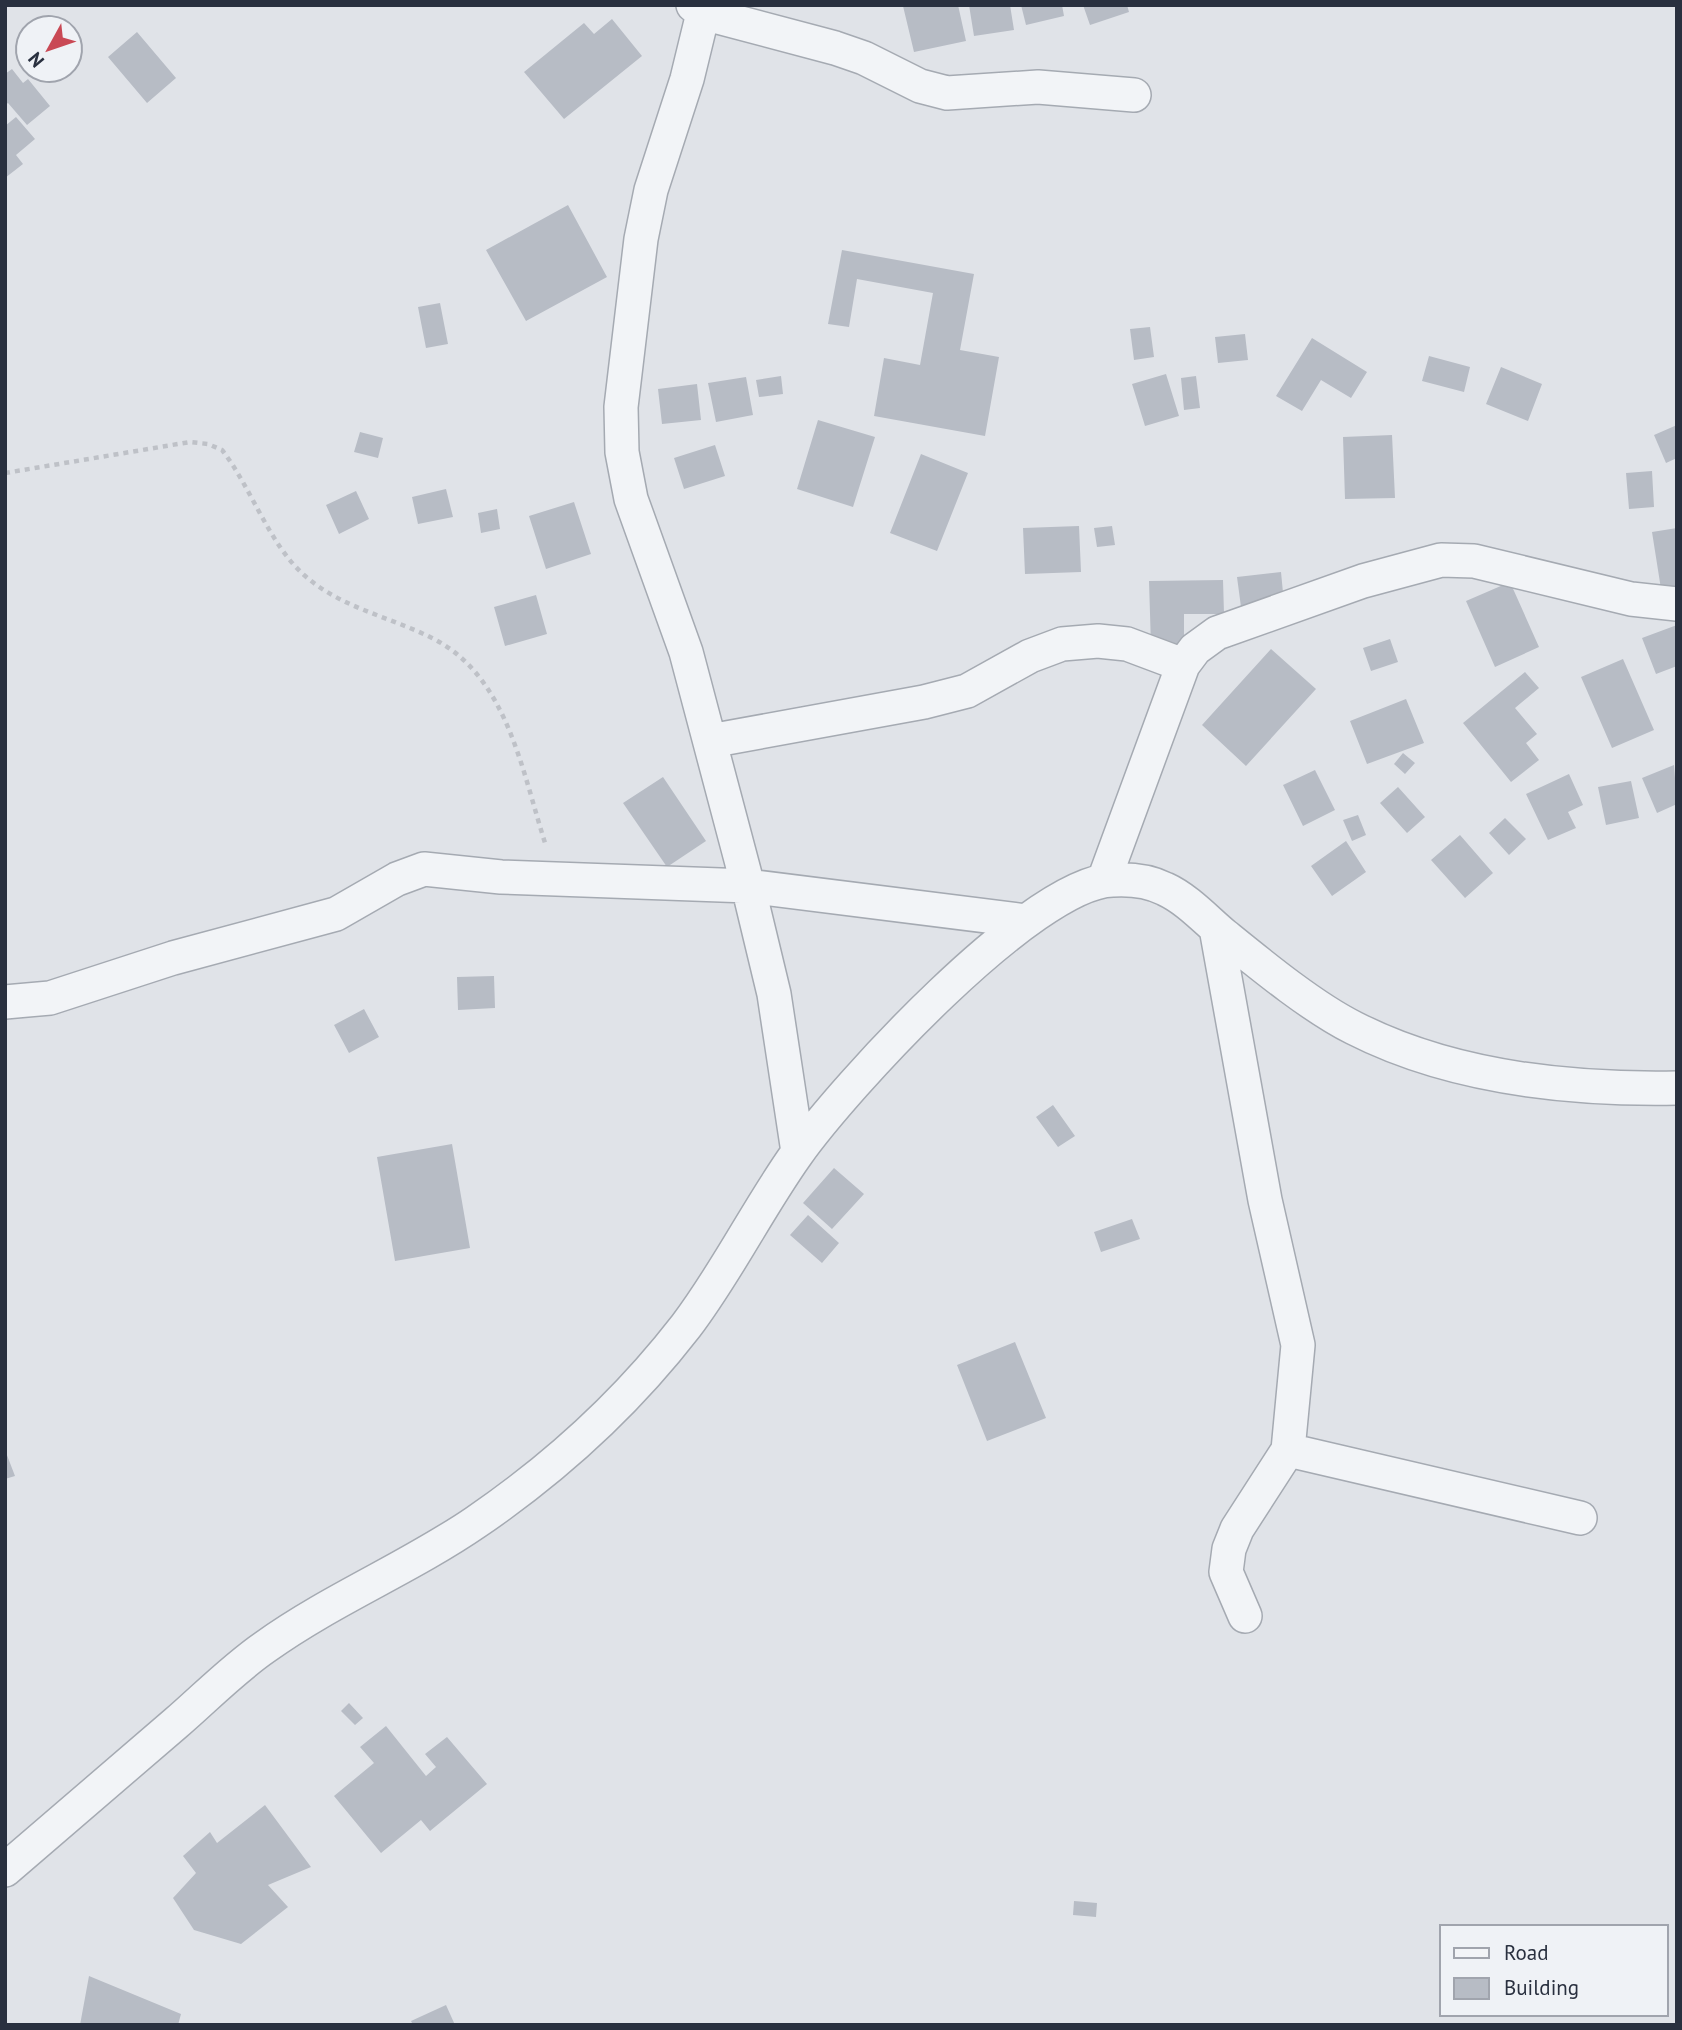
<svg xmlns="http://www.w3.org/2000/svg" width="1682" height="2030" viewBox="0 0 1682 2030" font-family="'PT Sans',sans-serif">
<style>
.building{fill:#b7bcc5}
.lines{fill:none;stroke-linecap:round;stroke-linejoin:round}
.street-casing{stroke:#a5aab2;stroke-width:36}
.path{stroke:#bec1c7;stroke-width:4.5;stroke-dasharray:5 5;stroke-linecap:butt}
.street{stroke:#f2f4f7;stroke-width:33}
</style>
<rect width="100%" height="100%" fill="#e0e3e8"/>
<path class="building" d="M958 5 966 41 914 52 903 6Z
M969 5H1010L1014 30 974 36Z
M1021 5H1062L1064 16 1026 25Z
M1083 5H1127L1129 12 1090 25Z
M612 19 642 56 564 119 524 72 584 23 594 34Z
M137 32 176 78 147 103 108 57Z
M12 69 23 83 28 79 50 106 27 125 8 103 5 105V74Z
M16 117 35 139 16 155 23 164 5 178V126Z
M568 205 607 277 526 321 486 250Z
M842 250 974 274 960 350 999 357 985 436 874 416 884 358 920 365 933 293 857 279 849 327 828 324Z
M440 303 448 344 426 348 418 307Z
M1150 327 1154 357 1134 360 1130 329Z
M1245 334 1248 360 1218 363 1215 337Z
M1312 338 1367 372 1351 398 1321 380 1302 411 1276 396Z
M1429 356 1470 367 1464 392 1422 381Z
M1501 367 1542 384 1528 421 1486 404Z
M1166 374 1179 416 1145 426 1132 384Z
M781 376 783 394 759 397 756 380Z
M1196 376 1200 408 1184 410 1181 378Z
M746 377 753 415 716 422 708 383Z
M697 384 701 420 662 424 658 389Z
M818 420 875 437 853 507 797 489Z
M1677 425V458L1666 463 1654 435Z
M360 432 383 438 378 458 354 452Z
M1392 435 1395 498 1345 499 1343 437Z
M715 445 725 476 684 489 674 458Z
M921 454 968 473 937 551 890 533Z
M1652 471 1654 507 1629 509 1626 473Z
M446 489 453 517 418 524 412 497Z
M356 491 369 519 339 534 326 505Z
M574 502 591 554 546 569 529 516Z
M497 509 500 529 481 533 478 513Z
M1079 526 1081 572 1025 574 1023 528Z
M1112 526 1115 545 1097 547 1094 528Z
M1677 528V586L1661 589 1652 532Z
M1281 572 1284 603 1241 607 1237 577Z
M1223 580 1224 614H1184V645L1151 646 1149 581Z
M1510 582 1539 647 1495 667 1466 601Z
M536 595 547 634 505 646 494 607Z
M1677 625V666L1656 674 1642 638Z
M1390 639 1398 662 1371 671 1363 648Z
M1271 649 1316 689 1246 766 1202 725Z
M1623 659 1654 730 1612 748 1581 677Z
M1525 672 1539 688 1515 708 1537 734 1526 743 1539 760 1511 782 1463 723Z
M1406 699 1424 743 1367 764 1350 721Z
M1403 753 1415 763 1405 774 1394 764Z
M1674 765 1677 804 1657 813 1642 778Z
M1315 770 1335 810 1303 826 1283 785Z
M1569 774 1583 805 1568 812 1576 828 1548 840 1526 794Z
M663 777 706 841 667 867 623 803Z
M1631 781 1639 818 1606 825 1598 787Z
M1398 787 1425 817 1407 833 1380 803Z
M1358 815 1366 835 1352 841 1343 820Z
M1505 818 1526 839 1509 855 1489 833Z
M1460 835 1493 873 1465 898 1431 860Z
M1346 841 1366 872 1332 896 1311 866Z
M494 976 495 1008 458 1010 457 977Z
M364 1009 379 1037 349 1053 334 1025Z
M1053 1105 1075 1136 1058 1147 1036 1117Z
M452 1144 470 1248 395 1261 377 1157Z
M834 1168 864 1194 832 1229 803 1203Z
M808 1215 839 1243 822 1263 790 1235Z
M1132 1219 1140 1239 1101 1252 1094 1232Z
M1015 1342 1046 1418 987 1441 957 1365Z
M5 1450 15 1476 5 1479Z
M349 1703 363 1718 355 1725 341 1711Z
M386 1726 426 1776 436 1767 425 1754 447 1737 487 1784 430 1831 421 1820 381 1853 334 1796 374 1763 360 1747Z
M265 1805 311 1867 268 1885 288 1907 241 1944 194 1930 173 1898 196 1873 183 1856 210 1832 217 1843Z
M1074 1901 1097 1903 1096 1917 1073 1915Z
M89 1976 181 2014 178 2025H80Z
M446 2005 455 2025H413L411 2021Z"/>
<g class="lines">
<g class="street-casing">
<path id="street" d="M693 5 703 13 835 48 864 58 920 86 947 93 1038 87 1134 95
M705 5 687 79 651 190 641 239 621 407 622 452 631 499 686 652 748 886 774 994 798 1152
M710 741 924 702 967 691 1030 656 1062 644 1098 641 1127 644 1183 665
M1104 880 1183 665 1195 649 1217 633 1363 581 1441 560 1474 561 1631 599 1677 604
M1216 928 1265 1200 1298 1345 1288 1450 1237 1529 1229 1549 1226 1572 1245 1616
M5 1002 50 998 173 958 336 914 397 879 424 869 501 877 748 886 1026 921
M1288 1450 1580 1518
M5 1870C62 1821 119 1772 176 1723 205 1698 233 1669 265 1647 332 1599 409 1568 476 1522 555 1468 628 1401 686 1326 727 1272 757 1210 796 1155 844 1087 1032 882 1113 880 1131 879 1149 881 1165 889 1187 899 1206 920 1224 935 1261 965 1312 1007 1354 1028 1452 1078 1569 1090 1677 1088"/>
</g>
<path class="path" d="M5 473 190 442 208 444 222 450C251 487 269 544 304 575 341 608 388 616 432 638 508 676 522 772 546 846"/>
<use href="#street" class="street"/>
</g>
<rect width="1682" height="2030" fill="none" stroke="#29303f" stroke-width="14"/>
<rect x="1440" y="1925" width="228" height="91" fill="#eff2f6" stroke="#a0a4ad" stroke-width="2"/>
<rect x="1454" y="1948" width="35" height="10" fill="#f2f4f7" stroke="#a0a4ad" stroke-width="2"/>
<text x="1504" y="1960" font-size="21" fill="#29303f">Road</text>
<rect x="1454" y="1978" width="35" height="21" fill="#b7bcc5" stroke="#a0a4ad" stroke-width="2"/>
<text x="1504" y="1995" font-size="21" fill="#29303f">Building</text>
<g transform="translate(49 49) rotate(230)"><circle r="33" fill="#eff2f6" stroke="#a0a4ad" stroke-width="2"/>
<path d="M0-5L12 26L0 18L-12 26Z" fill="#c94955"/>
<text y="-10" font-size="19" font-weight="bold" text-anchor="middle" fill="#29303f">N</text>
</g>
</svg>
